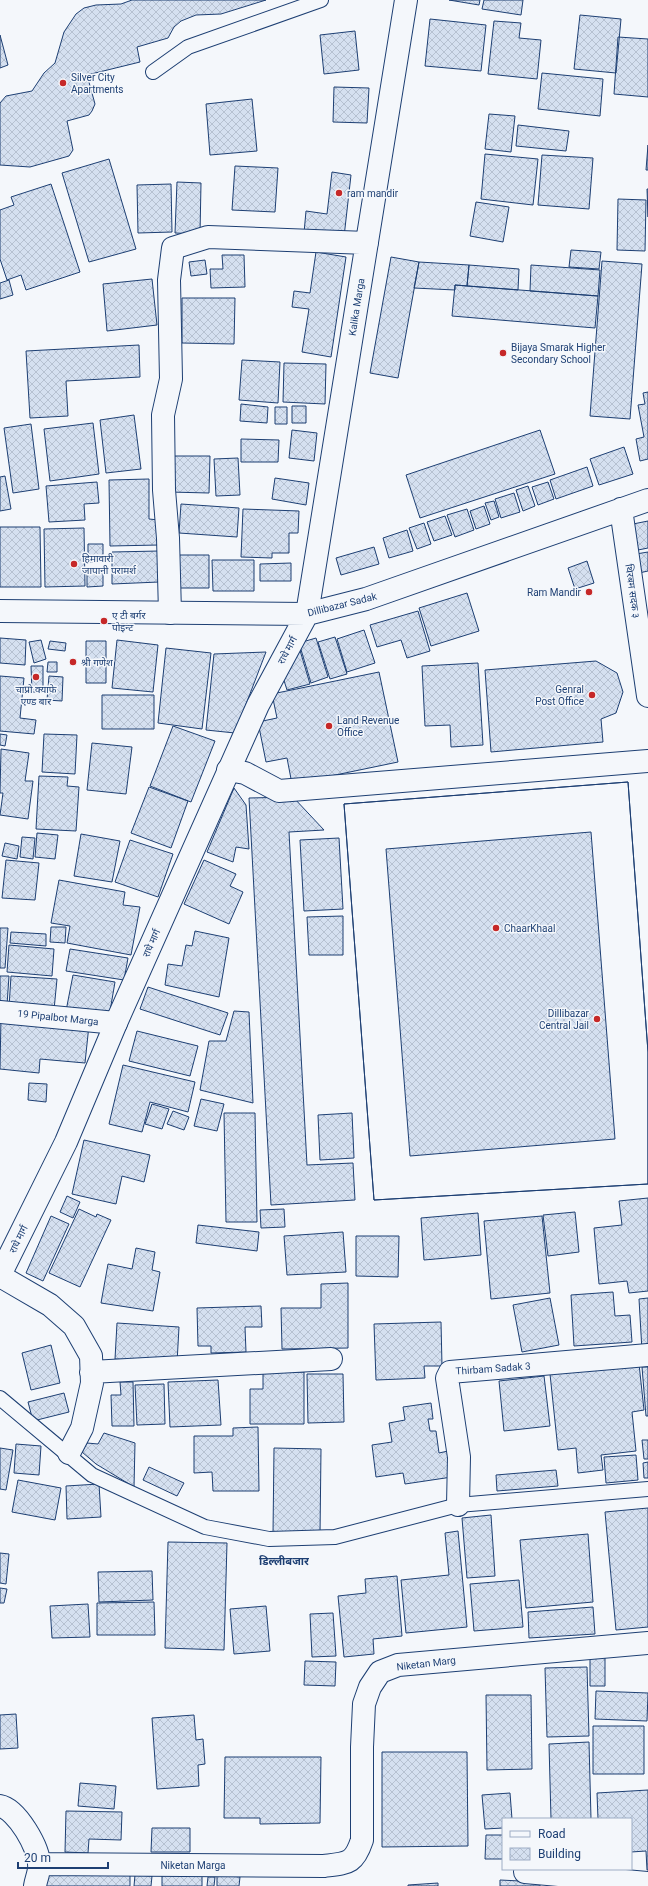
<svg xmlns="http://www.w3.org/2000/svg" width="648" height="1886" viewBox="0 0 648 1886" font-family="Roboto,'Noto Sans Devanagari',sans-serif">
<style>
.building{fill:url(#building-cross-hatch);stroke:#1d3f73;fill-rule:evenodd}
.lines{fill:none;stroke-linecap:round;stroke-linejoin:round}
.lane-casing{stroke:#1d3f73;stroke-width:16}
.street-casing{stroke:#1d3f73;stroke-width:24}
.secondary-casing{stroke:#1d3f73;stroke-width:24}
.lane{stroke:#f4f7fb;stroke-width:14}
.street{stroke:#f4f7fb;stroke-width:22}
.secondary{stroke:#f4f7fb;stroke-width:22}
.poi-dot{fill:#c62828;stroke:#f4f7fb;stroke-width:1.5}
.labels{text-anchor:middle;stroke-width:3;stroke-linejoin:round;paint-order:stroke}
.poi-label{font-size:10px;fill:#1d3f73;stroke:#f4f7fb;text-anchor:start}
.street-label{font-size:10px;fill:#1d3f73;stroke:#f4f7fb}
.neighbourhood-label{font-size:11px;font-weight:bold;fill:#1d3f73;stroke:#f4f7fb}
</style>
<defs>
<pattern id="building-cross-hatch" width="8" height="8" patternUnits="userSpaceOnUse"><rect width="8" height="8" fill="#d5e0f0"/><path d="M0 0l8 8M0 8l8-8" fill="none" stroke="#b6c1d1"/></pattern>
</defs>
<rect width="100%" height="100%" fill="#f4f7fb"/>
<path class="building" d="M132 0H266L221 14 196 15 181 21 174 27 168 38 137 47 140 62 87 75 95 104 92 111 89 115 67 121 73 150 69 156 30 167 0 165V103L6 96 32 91 44 73 55 63 64 32 76 14 84 8 96 5 121 4Z
M449 0H480L479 5Z
M484 0H523L521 15 482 9Z
M580 15 621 19 616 73 574 69Z
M430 19 486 25 481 71 425 66Z
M494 21 521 23 519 38 541 40 537 79 488 74Z
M355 31 359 70 324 74 320 35Z
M0 35 8 65 0 68Z
M618 37 648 39V97L614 94Z
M542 73 603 79 600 116 538 109Z
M334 87 369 88 367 123 333 122Z
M252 99 257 151 210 155 206 104Z
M489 114 515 116 511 152 485 149Z
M518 125 569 131 566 151 516 146Z
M648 145V170H646Z
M485 154 538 159 533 205 481 199Z
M542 155 593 158 589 209 538 205Z
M109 159 136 249 89 262 62 173Z
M235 166 278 168 275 212 232 210Z
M332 172 351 175 344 237 304 233 306 211 327 214Z
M177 182 201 183 200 234 175 233Z
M51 184 80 272 26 290 21 275 7 280 0 259V210L14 205 11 197Z
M171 184 172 232 138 233 137 185Z
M647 189H648V217Z
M618 199 646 200 645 251 617 250Z
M476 202 509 207 503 242 470 236Z
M571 250 601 252 599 269 569 267Z
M316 252 346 257 331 357 302 352 309 309 292 307 294 291 310 293Z
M222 255H244L245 287 211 288 210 269H223Z
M391 257 419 262 398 378 370 373Z
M205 260 207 274 191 276 189 262Z
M602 261 642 264 630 419 590 416Z
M419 262 469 265 467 286 455 285V290L414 288Z
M469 265 519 269 518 290 467 286Z
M531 265 600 270 598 296 530 291Z
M152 279 157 325 107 331 103 284Z
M9 280 13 295 0 299V283Z
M455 285 598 296 595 328 452 316Z
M182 298H235L234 344 182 343Z
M139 345 140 377 66 381 68 416 30 418 26 351Z
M242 360 280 362 278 403 239 400Z
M284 363 326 364 325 404 283 402Z
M648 392V459L640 461 636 439 644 437 638 405 645 404 643 393Z
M241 404 268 407 267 423 240 421Z
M292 406H306V423H292Z
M275 407H287V424H275Z
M134 415 141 469 106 473 100 420Z
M93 423 99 474 50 481 44 429Z
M31 424 39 489 13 493 4 428Z
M292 430 317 433 314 461 289 458Z
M540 430 555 474 420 518 406 475Z
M241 439 279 440 278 462H241Z
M624 447 633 474 599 485 590 459Z
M169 456H210L209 493 169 492Z
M238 458 240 495 216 496 214 459Z
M587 467 593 486 556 499 550 480Z
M5 476 11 509 0 511V477Z
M275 478 309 483 306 505 272 499Z
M149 479V519L159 520V545L110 546 109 480Z
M97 482 99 503 84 504 85 520 49 522 46 486Z
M548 482 554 499 538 505 532 487Z
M528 486 535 506 523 511 516 490Z
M514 493 520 512 501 518 495 499Z
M494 501 499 517 491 520 485 503Z
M181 504 239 508 237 537 179 533Z
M484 506 490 524 476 529 470 511Z
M243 509 299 511 298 533H289V553H272V558L241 557Z
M467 509 474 530 455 537 447 515Z
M445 516 452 535 434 541 427 522Z
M648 521V548L638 550 633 524Z
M424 523 431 544 417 549 409 528Z
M0 527H40L41 587H0Z
M84 528 85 586 45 587 44 529Z
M407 530 413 551 389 558 383 538Z
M88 544H103V561L88 562Z
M374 547 379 564 341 575 336 558Z
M159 551V582L112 584V552Z
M648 552V571L639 573 636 554Z
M176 555H209V588H176Z
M212 560H254V591H213Z
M587 561 594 583 575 589 568 568Z
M291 563V581H260V564Z
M87 568H103V586L87 587Z
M467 593 479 631 431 646 419 608Z
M418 611 430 651 407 658 401 640 377 647 370 625Z
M364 630 375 663 347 672 337 639Z
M335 637 347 674 330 679 318 642Z
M0 638 26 640 25 665 0 663Z
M316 638 328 677 311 683 299 643Z
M41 640 46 659 34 663 29 642Z
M117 640 158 645 153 692 112 688Z
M50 641 66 643 65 651 48 649Z
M86 641H106V683H86Z
M299 647 310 684 287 690 281 671Z
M166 648 211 653 202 729 158 723Z
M266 652 235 733 206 730 214 654Z
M596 661 617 673 623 692 616 713 601 719 603 742 491 752 485 670Z
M48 662H57V672H47Z
M478 663 483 745 451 747 450 725 425 726 422 666Z
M31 666H43V692H32Z
M379 672 398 762 292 784 287 758 266 762 258 722 277 718 272 694Z
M0 676 24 678 20 718 36 720 34 734 0 731Z
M49 676 63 677 62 701 47 700Z
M102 695H154V729H102Z
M173 726 215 741 191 802 150 786Z
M0 734 7 735 5 746 0 745Z
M44 734 77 735 75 774 42 772Z
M92 743 132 747 126 794 87 790Z
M1 749 29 753 25 781H33L28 819 0 815 3 793H0Z
M39 776 68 777 67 786 79 787 76 831 36 829Z
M628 782 648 1052V1184L374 1200 344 804ZM591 832 615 1139 410 1156 386 849Z
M628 782 648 1052V1184L374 1200 344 804Z
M149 787 188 801 171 848 131 833Z
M234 788 246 805 249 849 236 847 233 862 207 852Z
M293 797 324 830 289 832 307 1165 353 1163 355 1200 271 1205 249 798Z
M37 833 58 835 55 859 35 857Z
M81 834 120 841 112 882 74 876Z
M22 837 35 838 33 859 20 857Z
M339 838 343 909 304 911 300 840Z
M130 840 173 854 158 897 115 882Z
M5 843 19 846 17 859 2 856Z
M6 860 39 863 35 900 2 898Z
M204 860 236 874 230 886 243 892 229 924 184 904Z
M59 880 125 892 123 905 140 907 131 955 67 943 70 926 51 923Z
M343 916V955H309L307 917Z
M51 927H66L65 943 50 942Z
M0 928H8L5 968H0Z
M195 931 229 938 219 997 165 985 168 964 182 966 186 945 192 946Z
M11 932 46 934V946L10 943Z
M9 945 54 949 52 976 7 972Z
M70 949 128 958 124 980 66 971Z
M73 975 115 982 109 1017 66 1011Z
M0 976H9L7 1005 0 1004Z
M11 976 57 979 54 1010 9 1007Z
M148 987 228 1013 220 1035 140 1009Z
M234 1011 249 1012 253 1103 200 1090 209 1041H226Z
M1 1016 89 1025 85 1063 40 1059 39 1073 0 1069Z
M137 1031 198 1046 190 1076 129 1061Z
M123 1065 195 1082 188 1112 150 1102 142 1132 109 1124Z
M29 1083 47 1084 46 1102 28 1100Z
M201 1099 224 1104 217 1131 194 1126Z
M152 1104 169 1109 162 1129 145 1124Z
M173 1111 189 1117 184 1130 167 1124Z
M224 1113H255L257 1222H226Z
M352 1113 354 1158 320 1160 318 1115Z
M84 1140 150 1155 144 1182 122 1176 116 1204 72 1194Z
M67 1196 80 1202 73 1218 60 1212Z
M648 1198V1291L629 1293 627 1281 599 1284 594 1228 622 1225 619 1201Z
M79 1209 96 1217 97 1214 111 1220 80 1287 49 1273Z
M284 1209 285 1227 261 1228 260 1210Z
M575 1212 579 1252 548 1256 543 1215Z
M478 1213 481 1255 424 1260 421 1218Z
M51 1216 69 1224 43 1281 26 1273Z
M542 1216 550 1293 491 1299 484 1221Z
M198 1225 259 1232 257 1251 196 1243Z
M343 1232 346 1272 287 1275 284 1236Z
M356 1236H399L398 1277 356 1276Z
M136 1248 155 1252 152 1270 160 1272 153 1311 101 1303 108 1264 132 1269Z
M348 1283V1348L282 1349 281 1308H321V1284Z
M613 1292 615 1316 630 1315 632 1342 574 1346 571 1295Z
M550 1298 559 1345 522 1352 513 1305Z
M648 1298V1351H642L639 1299Z
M261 1306 262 1327H245L246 1352 211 1353V1346H198L197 1308Z
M441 1322 442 1366H424L425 1378 376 1380 374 1324Z
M117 1323 179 1327 177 1363 115 1359Z
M51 1345 60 1383 31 1390 22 1353Z
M639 1364 644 1410 632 1412 636 1451 601 1455 603 1470 578 1473 576 1448 558 1450 550 1374Z
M642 1367H648V1416H646Z
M263 1372H304V1424H250V1389H263Z
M307 1374H343L344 1422 308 1423Z
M544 1376 550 1426 504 1431 499 1381Z
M218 1380 221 1425 170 1427 168 1382Z
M120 1382H133L134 1426H112L111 1395H121Z
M164 1384 165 1424 137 1425 135 1385Z
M64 1393 69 1412 33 1421 28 1402Z
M431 1403 433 1419H428L430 1431H436L439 1453 448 1451 452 1477 405 1484 403 1473 376 1477 372 1445 392 1442 389 1423 405 1420 403 1407Z
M258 1427 259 1491H213L212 1472 194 1473V1436H233V1428Z
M104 1433 135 1443 134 1487 96 1464 82 1452 87 1443 98 1444Z
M642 1440H648V1459H644Z
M16 1444 41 1446 39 1475 14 1473Z
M0 1448 13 1450 6 1490 0 1489Z
M274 1448 321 1449 320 1536 273 1535Z
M636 1455 638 1480 606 1483 604 1457Z
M648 1462V1478H644L643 1463Z
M149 1467 184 1483 177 1496 143 1480Z
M556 1470 558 1486 497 1491 496 1475Z
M18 1480 61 1488 55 1520 12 1512Z
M99 1484 101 1517 67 1519 66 1486Z
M648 1508V1627L616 1630 605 1512Z
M491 1515 495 1576 467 1578 462 1518Z
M458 1531 467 1627 406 1633 401 1580 449 1575 445 1533Z
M588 1534 593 1602 526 1608 520 1540Z
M168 1542 227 1543 224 1650 165 1648Z
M0 1553 9 1554 6 1584 0 1583Z
M152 1571 153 1600 99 1602 98 1572Z
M397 1576 402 1636 373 1639 374 1654 344 1657 338 1596 366 1593 365 1579Z
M519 1580 523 1627 474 1631 470 1584Z
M0 1588 7 1589 4 1603H0Z
M154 1602 155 1635H97V1603Z
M88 1604 90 1637 52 1638 50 1606Z
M266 1606 270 1651 234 1654 230 1609Z
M593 1607 595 1634 529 1638 528 1612Z
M333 1613 336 1656 312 1657 310 1614Z
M590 1656H605V1686H590Z
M305 1661 336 1662 335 1686 304 1685Z
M587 1667 589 1736 547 1737 545 1668Z
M596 1691 648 1693 647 1721 595 1719Z
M486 1695H531L532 1769 487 1770Z
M16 1714 18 1748 0 1749V1715Z
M194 1715 196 1740 203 1739 205 1764 198 1765 199 1786 157 1789 152 1718Z
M593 1726H644V1774H593Z
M589 1742 591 1819H551L549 1744Z
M382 1752H467L468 1846 382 1847Z
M225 1757H321L320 1823 260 1824V1818H224Z
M80 1783 116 1786 114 1809 78 1806Z
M648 1790V1870H647L646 1851 631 1852V1819H598L597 1793Z
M510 1793 512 1819H503V1828L485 1829 482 1795Z
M66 1811 122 1812 121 1840 89 1839 88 1853 65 1852Z
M152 1828H190V1852H151Z
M486 1835H503V1859H485Z
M47 1868 130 1875V1886H45Z
M202 1874V1886H162V1875Z
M135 1875 152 1876 151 1886H134Z
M217 1875 240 1877 239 1886H217Z
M208 1877H215L214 1886H207Z
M500 1880 540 1882V1886H500Z
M438 1883V1886H408V1885Z"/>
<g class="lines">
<g class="lane-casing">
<path id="lane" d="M153 72 188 47 321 0
M0 1398 92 1475 205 1527 269 1539 335 1537 458 1505 648 1489"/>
</g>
<g class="street-casing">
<path id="street" d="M170 613 168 538 164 490 163 415 171 379 169 280 173 248 208 237 367 243
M307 614 406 0
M228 770 245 773 279 791 648 761
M0 1012 116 1023
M0 1276 50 1305 74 1326 91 1356 92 1383 82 1428 69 1453
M91 1372 331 1359
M458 1505 459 1457 447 1378 450 1372 648 1355
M0 1806C17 1809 39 1848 39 1864 40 1871 36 1879 35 1886
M39 1864 324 1866C348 1863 354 1864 362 1840V1747L364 1704 370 1687 380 1672 398 1665 648 1643
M525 1872 648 1883"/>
</g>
<g class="secondary-casing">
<path id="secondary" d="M621 509 648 696
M0 611 307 614 366 599 648 500
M0 1275 66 1142 116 1023 258 705 307 614"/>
</g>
<use href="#lane" class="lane"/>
<use href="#street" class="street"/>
<use href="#secondary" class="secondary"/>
</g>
<g class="poi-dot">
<circle cx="63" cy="83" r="4"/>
<circle cx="339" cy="193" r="4"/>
<circle cx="503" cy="353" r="4"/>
<circle cx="74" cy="564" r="4"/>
<circle cx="589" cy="592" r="4"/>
<circle cx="104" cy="621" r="4"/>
<circle cx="73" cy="662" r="4"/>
<circle cx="36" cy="677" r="4"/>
<circle cx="592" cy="695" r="4"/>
<circle cx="329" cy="726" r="4"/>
<circle cx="496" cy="928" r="4"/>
<circle cx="597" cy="1019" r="4"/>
</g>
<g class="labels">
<g class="poi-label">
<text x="71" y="81">Silver City<tspan x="71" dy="12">Apartments</tspan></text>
<text x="347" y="197">ram mandir</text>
<text x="511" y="351">Bijaya Smarak Higher<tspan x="511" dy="12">Secondary School</tspan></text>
<text x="82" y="562">हिमावारी<tspan x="82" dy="12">जापानी परामर्श</tspan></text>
<text x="581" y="596" text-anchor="end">Ram Mandir</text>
<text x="112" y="619">ए टी बर्गर<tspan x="112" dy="12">पोइन्ट</tspan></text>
<text x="81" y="666">श्री गणेश</text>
<text x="36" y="693" text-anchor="middle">चाप्रो क्याफे<tspan x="36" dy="12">एण्ड बार</tspan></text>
<text x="584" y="693" text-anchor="end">Genral<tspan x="584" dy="12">Post Office</tspan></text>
<text x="337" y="724">Land Revenue<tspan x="337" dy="12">Office</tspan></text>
<text x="504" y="932">ChaarKhaal</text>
<text x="589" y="1017" text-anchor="end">Dillibazar<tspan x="589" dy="12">Central Jail</tspan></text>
</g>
<g class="street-label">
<text transform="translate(356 307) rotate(-81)" y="4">Kalika Marga</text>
<text transform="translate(633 591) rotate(82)" y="4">थिरबम सदक ३</text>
<text transform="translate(342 604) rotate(-14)" y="4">Dillibazar Sadak</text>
<text transform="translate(287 650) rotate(-62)" y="4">राधे मार्ग</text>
<text transform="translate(151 943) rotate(-66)" y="4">राधे मार्ग</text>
<text transform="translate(58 1017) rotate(6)" y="4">19 Pipalbot Marga</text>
<text transform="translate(18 1239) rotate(-64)" y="4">राधे मार्ग</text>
<text transform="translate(493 1368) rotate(-4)" y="4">Thirbam Sadak 3</text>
<text transform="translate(426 1663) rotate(-7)" y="4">Niketan Marg</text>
<text x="193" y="1869">Niketan Marga</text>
</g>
<g class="neighbourhood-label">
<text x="284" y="1565">डिल्लीबजार</text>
</g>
</g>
<rect x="502" y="1818" width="130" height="52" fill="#f4f7fb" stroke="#9eadc5"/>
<rect x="510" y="1831" width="20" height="6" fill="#f4f7fb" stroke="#9eadc5"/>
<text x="538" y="1838" font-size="12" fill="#1d3f73">Road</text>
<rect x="510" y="1848" width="20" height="12" fill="url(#building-cross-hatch)" stroke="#9eadc5"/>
<text x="538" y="1858" font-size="12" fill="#1d3f73">Building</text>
<path d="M18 1862v6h90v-6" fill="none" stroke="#1d3f73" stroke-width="2"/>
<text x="24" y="1862" font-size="12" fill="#1d3f73" stroke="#f4f7fb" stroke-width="3" paint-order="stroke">20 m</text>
</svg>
